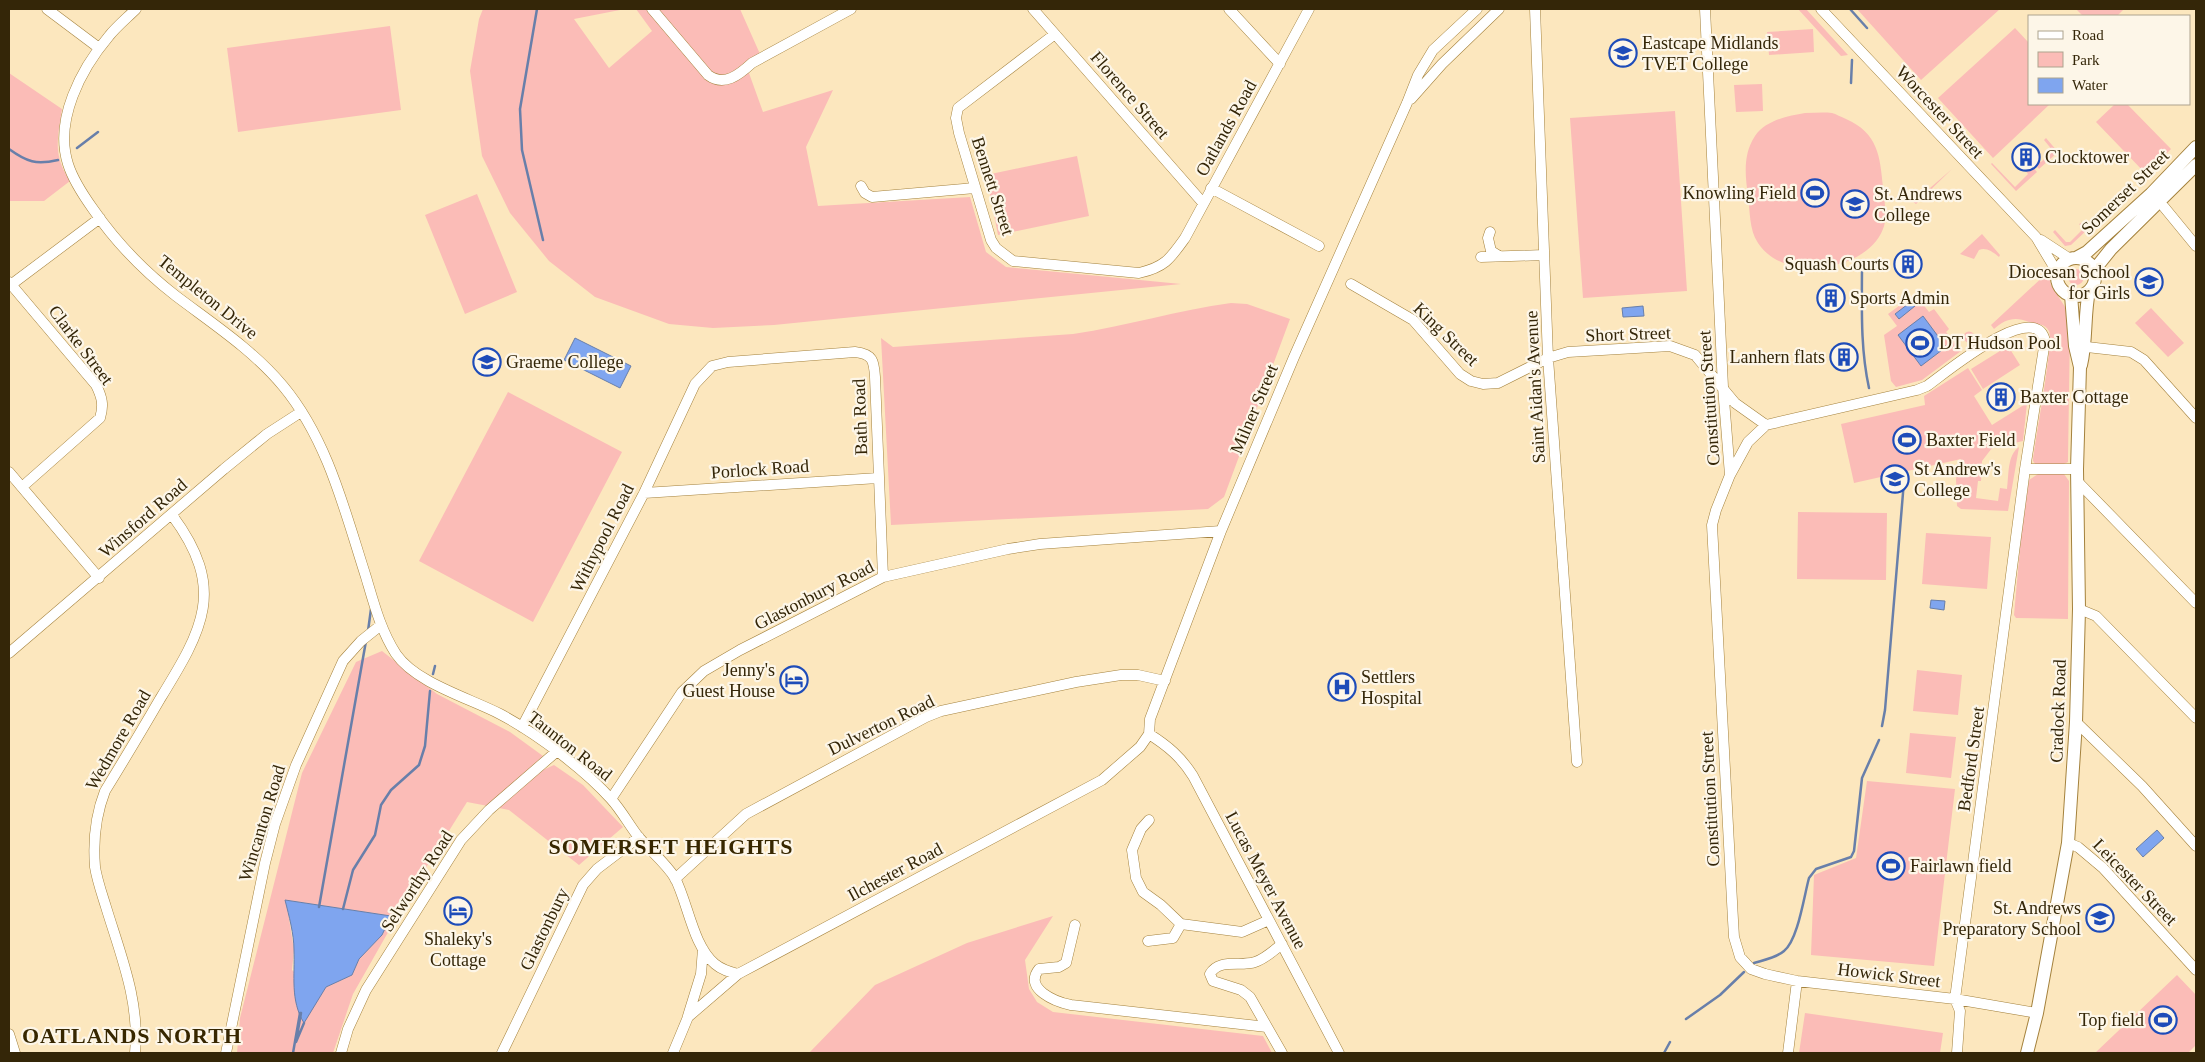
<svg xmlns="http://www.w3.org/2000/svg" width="2205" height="1062" viewBox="0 0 2205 1062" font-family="Georgia,serif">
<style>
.green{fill:#fbbcb7;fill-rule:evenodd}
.water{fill:#7fa5ef;stroke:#687faa}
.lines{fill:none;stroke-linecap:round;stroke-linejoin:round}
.stream{stroke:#687faa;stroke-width:2.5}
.minor-casing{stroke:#a4823d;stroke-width:11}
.major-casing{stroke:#a4823d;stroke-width:14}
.minor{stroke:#fff;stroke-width:10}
.major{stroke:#fff;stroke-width:12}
.labels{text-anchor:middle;stroke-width:4.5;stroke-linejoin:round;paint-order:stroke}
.poi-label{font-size:18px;fill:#342608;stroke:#fdf6e8;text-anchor:start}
.street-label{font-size:18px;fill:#342608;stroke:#fdf6e8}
.district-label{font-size:22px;font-weight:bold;letter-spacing:1px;fill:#372700;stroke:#fdf6e8}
</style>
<rect width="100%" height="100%" fill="#fce7be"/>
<path class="green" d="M483 9H625L574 19 609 68 652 31 636 9H740L760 54 745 62 763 112 833 90 806 147 818 206 970 197 986 252 1006 267 1181 284 774 325 713 328 669 324 595 297 549 261 510 213 482 156 470 71 479 19Z
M1798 9H1806L1848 55 1841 56Z
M1857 9H2000L1921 80Z
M2076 9H2124L2117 16H2083Z
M390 26 401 110 238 132 227 48Z
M2015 28 2029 43V104H2050L1993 158 1938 98Z
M1813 29 1814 52 1769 55 1767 32Z
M9 73 62 109C58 138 52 154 70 181L44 201H9Z
M1762 84 1763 111 1736 112 1734 85Z
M2115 104H2127L2171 149 2146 174 2096 122Z
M1675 111 1687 291 1583 298 1570 118Z
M1805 113C1814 113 1823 112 1832 113 1836 114 1841 117 1846 119 1878 133 1880 156 1883 187 1884 200 1888 217 1883 229 1874 253 1845 265 1822 267 1798 270 1772 264 1758 243 1749 230 1750 210 1748 195 1745 175 1743 154 1755 136 1766 120 1788 116 1805 113Z
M2046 138 2058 152 2039 169 2034 163 2038 159 2041 162 2053 151 2044 140Z
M1077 156 1089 216 998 235 986 175Z
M1992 163 2015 187 2028 174 2025 170 2031 165 2037 172 2016 191 1991 164Z
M1952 169 1916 204 1912 201H1915Z
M477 194 517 292 465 314 425 215Z
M2081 223 2088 229 2071 245 2065 246 2053 232 2055 230 2066 242H2070L2083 229 2079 224Z
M1982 234 2000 255 1999 257C1993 252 1986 247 1979 250L1974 259 1960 254Z
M2068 277a8 8 0 1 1 16 0a8 8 0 1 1-16 0Z
M2048 272 2051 285 2067 310 2070 330 2068 459V462L2062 465H2036L2033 461C2035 440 2054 342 2049 331 2044 322 2036 325 2029 322 2015 316 2005 319 1994 329L1991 325Z
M1915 294 1929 312 1934 309 1949 329 1946 332 1961 351 1922 380 1896 387 1891 381 1884 335 1897 326 1888 314Z
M1231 303 1247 304 1290 319 1224 497 1208 509 891 525 881 338 893 347 1073 334C1127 326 1178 310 1231 303Z
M2151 308 2184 343 2168 357 2135 323Z
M1963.5 337a5.5 5.5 0 1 1 11 0a5.5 5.5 0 1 1-11 0Z
M2008 346 2020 365 1983 389 1971 369Z
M1968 368 1982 390 1974 396 1992 425 2027 403 2023 441 1992 448 1982 461 1981 481H1978L1976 498 1998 501 2000 488 2007 489C2009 475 2007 455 2019 447L2008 511 1961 509 1957 506 1956 479 1961 459 1854 483 1841 424 1925 405 1924 396Z
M508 392 622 452 533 622 419 561Z
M2038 474H2064L2069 481 2068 619 2016 618 2014 615 2021 537 2029 480Z
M1798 512 1887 513 1886 580 1797 579Z
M1926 533 1991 537 1987 589 1922 584Z
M382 651 437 694 510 732 543 756 488 806 467 802 412 890 353 994 333 1053H237L240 1018 302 773 356 662ZM286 900 391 916V917L382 935 359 959 352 975 326 987 319 997 292 970 294 950Z
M1917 670 1962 675 1958 715 1913 711Z
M1910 733 1956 737 1951 778 1906 773Z
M554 765 583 785 623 827 579 865 509 810 499 808 543 770Z
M1867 781 1955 789 1934 966 1811 955 1814 875 1856 858Z
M1053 916 1025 960 1029 989 1037 1002 1053 1012 1263 1036 1272 1053H809L875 985 967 943Z
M2177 975 2196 995V1045L2188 1053H2095Z
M1805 1013 1943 1033 1940 1053H1799Z"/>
<path class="water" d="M1912 301 1915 306 1899 319 1895 314Z
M1643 306 1644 316 1623 317 1622 308Z
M1923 316 1946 347 1921 366 1898 335Z
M575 338 631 366 620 388 564 360Z
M1931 600 1945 601 1944 610 1930 608Z
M2157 830 2164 838 2143 857 2136 849Z
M285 900 391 916 382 935 359 959 352 975 326 987 304 1023C290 1000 295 976 294 950 294 934 289 916 285 900Z"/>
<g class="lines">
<path class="stream" d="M537 9 520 109 522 150 543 240
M1850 9 1867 28
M1851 83 1852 60
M77 148 98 132
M9 149C27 162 36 165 58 160
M1862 263C1862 305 1860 347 1869 388
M368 631 371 609
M368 631 371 609
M433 674 435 666
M1882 726 1885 710 1904 481
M319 907 366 641
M319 907 366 641
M343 909 353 870 375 835 381 805 391 790 419 765 425 746 430 691
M1754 963C1764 960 1776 958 1784 951 1798 940 1804 896 1809 878L1816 869 1851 857 1854 851 1862 778 1879 740
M301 1013 296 1042 304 1023
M1686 1019 1720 995 1744 972
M293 1053 300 1013
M1664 1053 1670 1042"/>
<g class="minor-casing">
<path id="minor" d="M47 9 99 48
M136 9C127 18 117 26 109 36 81 69 54 120 68 164 73 180 83 195 93 209 115 241 145 272 176 296 213 324 253 350 283 386 328 440 345 512 366 577 374 604 381 631 396 654 416 683 469 698 500 714 536 733 584 769 611 799 621 810 628 823 637 835 649 850 665 862 675 878 688 903 693 946 715 964 722 970 730 972 738 974
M652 9 708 75C724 87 739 75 752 63L851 9
M1033 9 1203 203
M1229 9 1280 64
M1535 9 1548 358 1577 762
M1705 9 1723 387 1730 475 1716 510 1712 525 1733 920 1734 937 1740 957 1751 969 1765 974 1797 981 1955 999 2037 1013
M1821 9 2036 237 2057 272
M1055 34 958 108 956 118 959 133 991 240 996 248 1013 261 1139 273C1165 267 1170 259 1185 238L1309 9
M1411 99 1442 64 1499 9
M861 186 865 193 872 197 975 188
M1211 188 1319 246
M2164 207 2196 246
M1490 232 1488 238 1491 251 1499 256
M2041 240 2070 259
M1481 257 1544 255
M9 282 96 385C102 397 104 405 100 418L22 487
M12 284 100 218
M1351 284 1413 320 1460 374 1471 381 1483 384 1498 383 1548 358 1568 352 1670 346 1695 355 1735 403 1766 425
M2078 346 2131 352 2144 360 2196 418
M9 472 99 578
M1730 475 1748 442 1766 425 1917 390 1927 386C1944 374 2036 297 2045 341L2025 469H2077
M2077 481 2196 603
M644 493 878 478
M2079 609 2096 616 2196 718
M9 653 224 469 267 434 301 412
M2076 722 2142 786 2196 846
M522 727 644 493 695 384 712 366 728 362 855 352C873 354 874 361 875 377L883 577
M1149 734C1168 746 1181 757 1193 776L1339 1053
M611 799 682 692 704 671 740 650 883 577 1008 549 1040 544 1221 531
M1149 820 1141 829 1132 850 1136 878 1143 892 1161 905 1181 924 1242 932 1269 920
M2068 843 2078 847 2103 868 2196 970
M675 879 746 814 926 717 941 711 1076 682 1121 675H1138L1165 681
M1075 925 1066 963 1059 967 1039 969C1023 989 1056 1002 1071 1005L1267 1027
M1148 941 1173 938 1181 924
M1282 944C1273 951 1265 959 1255 962 1241 967 1219 958 1210 974L1213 981 1241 990 1250 997 1282 1053
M688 1016 701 974 703 949
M9 1034 15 1053
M135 1053C140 1002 121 956 106 907 102 894 97 880 95 867 93 842 96 814 105 791 124 760 142 730 160 699 203 629 227 589 172 515
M226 1053 265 863 275 824 296 765 343 661 361 641 381 625
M341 1053 348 1029 366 990 461 840 489 810 556 752
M502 1053 583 885 597 869 639 837
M673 1053 688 1017 738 974 1102 780 1140 747 1149 734 1150 719 1221 531 1294 357 1407 103 1418 75 1433 50 1477 9
M1788 1053 1797 981
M1957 1053 1960 1011 1955 999 2025 469"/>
</g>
<g class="major-casing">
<path id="major" d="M2076 258 2087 252 2151 194 2196 147
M2057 277a19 19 0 1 1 38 0a19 19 0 1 1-38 0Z
M2094 275 2099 264 2111 249 2196 165
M2081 365C2087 340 2084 315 2089 291
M2027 1053 2037 1013 2068 843 2076 722 2079 609 2077 469 2080 367 2075 346 2071 295"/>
</g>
<use href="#minor" class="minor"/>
<use href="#major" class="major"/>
</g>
<defs>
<g id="university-ring" transform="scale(1.4375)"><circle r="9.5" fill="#fdf6e8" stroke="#1e4cb9" stroke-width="1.5"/><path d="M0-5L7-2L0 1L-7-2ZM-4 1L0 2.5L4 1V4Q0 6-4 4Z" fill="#1e4cb9"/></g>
<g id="building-ring" transform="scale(1.4375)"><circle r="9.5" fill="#fdf6e8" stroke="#1e4cb9" stroke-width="1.5"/><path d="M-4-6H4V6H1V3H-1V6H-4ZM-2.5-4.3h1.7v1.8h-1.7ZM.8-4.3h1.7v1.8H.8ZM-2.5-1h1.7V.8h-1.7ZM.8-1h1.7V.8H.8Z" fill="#1e4cb9"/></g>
<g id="stadium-ring" transform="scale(1.4375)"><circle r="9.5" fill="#fdf6e8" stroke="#1e4cb9" stroke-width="1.5"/><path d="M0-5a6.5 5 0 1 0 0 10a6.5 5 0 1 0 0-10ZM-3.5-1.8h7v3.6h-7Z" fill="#1e4cb9"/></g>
<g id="school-ring" transform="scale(1.4375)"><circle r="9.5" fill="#fdf6e8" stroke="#1e4cb9" stroke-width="1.5"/><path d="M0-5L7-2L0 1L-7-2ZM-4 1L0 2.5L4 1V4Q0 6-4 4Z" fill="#1e4cb9"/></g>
<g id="hotel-ring" transform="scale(1.4375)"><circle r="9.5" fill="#fdf6e8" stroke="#1e4cb9" stroke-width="1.5"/><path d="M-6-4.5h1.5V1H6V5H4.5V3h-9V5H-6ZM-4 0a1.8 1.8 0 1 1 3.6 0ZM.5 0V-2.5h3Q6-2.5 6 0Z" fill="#1e4cb9"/></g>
<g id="hospital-ring" transform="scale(1.4375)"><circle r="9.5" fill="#fdf6e8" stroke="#1e4cb9" stroke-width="1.5"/><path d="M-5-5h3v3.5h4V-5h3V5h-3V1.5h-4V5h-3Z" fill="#1e4cb9"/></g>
</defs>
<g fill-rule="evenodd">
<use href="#university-ring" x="1623" y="53"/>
<use href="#building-ring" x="2026" y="157"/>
<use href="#stadium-ring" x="1815" y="193"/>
<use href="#school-ring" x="1855" y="204"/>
<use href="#building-ring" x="1908" y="264"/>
<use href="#school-ring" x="2149" y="282"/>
<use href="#building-ring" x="1831" y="298"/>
<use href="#stadium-ring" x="1920" y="343"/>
<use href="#building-ring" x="1844" y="357"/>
<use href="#school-ring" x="487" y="362"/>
<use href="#building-ring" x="2001" y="397"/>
<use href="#stadium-ring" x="1907" y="440"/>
<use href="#school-ring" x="1895" y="479"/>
<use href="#hotel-ring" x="794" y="680"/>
<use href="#hospital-ring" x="1342" y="687"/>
<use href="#stadium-ring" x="1891" y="866"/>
<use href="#hotel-ring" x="458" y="911"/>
<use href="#school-ring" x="2100" y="918"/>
<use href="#stadium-ring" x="2163" y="1020"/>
</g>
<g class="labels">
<g class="poi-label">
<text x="1642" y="49">Eastcape Midlands<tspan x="1642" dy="21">TVET College</tspan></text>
<text x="2045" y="163">Clocktower</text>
<text x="1796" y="199" text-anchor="end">Knowling Field</text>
<text x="1874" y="200">St. Andrews<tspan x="1874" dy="21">College</tspan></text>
<text x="1889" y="270" text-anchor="end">Squash Courts</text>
<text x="2130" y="278" text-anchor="end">Diocesan School<tspan x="2130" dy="21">for Girls</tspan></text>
<text x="1850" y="304">Sports Admin</text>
<text x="1939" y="349">DT Hudson Pool</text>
<text x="1825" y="363" text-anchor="end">Lanhern flats</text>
<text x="506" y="368">Graeme College</text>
<text x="2020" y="403">Baxter Cottage</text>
<text x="1926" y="446">Baxter Field</text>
<text x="1914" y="475">St Andrew's<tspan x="1914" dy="21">College</tspan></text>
<text x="775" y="676" text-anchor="end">Jenny's<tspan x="775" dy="21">Guest House</tspan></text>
<text x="1361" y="683">Settlers<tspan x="1361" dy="21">Hospital</tspan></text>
<text x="1910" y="872">Fairlawn field</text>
<text x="2081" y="914" text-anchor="end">St. Andrews<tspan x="2081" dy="21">Preparatory School</tspan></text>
<text x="458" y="945" text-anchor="middle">Shaleky's<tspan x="458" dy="21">Cottage</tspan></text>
<text x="2144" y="1026" text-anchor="end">Top field</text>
</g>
<g class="street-label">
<text transform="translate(1130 95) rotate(49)" y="6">Florence Street</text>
<text transform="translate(1940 112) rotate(47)" y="6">Worcester Street</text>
<text transform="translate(1226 128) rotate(-61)" y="6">Oatlands Road</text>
<text transform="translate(993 186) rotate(72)" y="6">Bennett Street</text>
<text transform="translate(2125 192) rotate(-44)" y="6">Somerset Street</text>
<text transform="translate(208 297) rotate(39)" y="6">Templeton Drive</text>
<text transform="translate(1446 334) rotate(44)" y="6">King Street</text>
<text transform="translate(1628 334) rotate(-2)" y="6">Short Street</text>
<text transform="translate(81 345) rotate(53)" y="6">Clarke Street</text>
<text transform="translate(1535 387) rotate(-93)" y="6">Saint Aidan's Avenue</text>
<text transform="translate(1709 398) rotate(-94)" y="6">Constitution Street</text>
<text transform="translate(1254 409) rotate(-67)" y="6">Milner Street</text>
<text transform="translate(860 417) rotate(-92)" y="6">Bath Road</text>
<text transform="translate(760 469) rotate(-4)" y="6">Porlock Road</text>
<text transform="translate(143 518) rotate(-41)" y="6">Winsford Road</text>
<text transform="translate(602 538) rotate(-63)" y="6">Withypool Road</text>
<text transform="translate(814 595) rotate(-27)" y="6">Glastonbury Road</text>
<text transform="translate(2058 711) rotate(-88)" y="6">Cradock Road</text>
<text transform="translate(881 725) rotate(-26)" y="6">Dulverton Road</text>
<text transform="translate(118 740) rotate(-60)" y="6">Wedmore Road</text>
<text transform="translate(570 746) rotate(38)" y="6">Taunton Road</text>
<text transform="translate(1971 759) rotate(-82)" y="6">Bedford Street</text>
<text transform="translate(1710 799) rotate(-93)" y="6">Constitution Street</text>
<text transform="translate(262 823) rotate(-73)" y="6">Wincanton Road</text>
<text transform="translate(895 872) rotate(-28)" y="6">Ilchester Road</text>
<text transform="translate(1266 880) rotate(62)" y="6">Lucas Meyer Avenue</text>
<text transform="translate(417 881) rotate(-57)" y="6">Selworthy Road</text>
<text transform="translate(2135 882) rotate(46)" y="6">Leicester Street</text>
<text transform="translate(544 929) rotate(-64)" y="6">Glastonbury</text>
<text transform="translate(1889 975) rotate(7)" y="6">Howick Street</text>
</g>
<g class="district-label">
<text x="671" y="854">SOMERSET HEIGHTS</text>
<text x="132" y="1043">OATLANDS NORTH</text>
</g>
</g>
<rect width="2205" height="1062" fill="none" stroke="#342608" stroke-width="20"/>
<rect x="2028" y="15" width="162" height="90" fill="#fdf6e8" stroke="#ada38e"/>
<rect x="2038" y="31" width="25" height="8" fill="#ffffff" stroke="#ada38e"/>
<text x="2072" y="40" font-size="15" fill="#342608">Road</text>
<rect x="2038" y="52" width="25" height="15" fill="#fbbcb7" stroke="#ada38e"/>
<text x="2072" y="65" font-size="15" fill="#342608">Park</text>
<rect x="2038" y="78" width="25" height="15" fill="#7fa5ef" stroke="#ada38e"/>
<text x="2072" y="90" font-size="15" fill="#342608">Water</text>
</svg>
